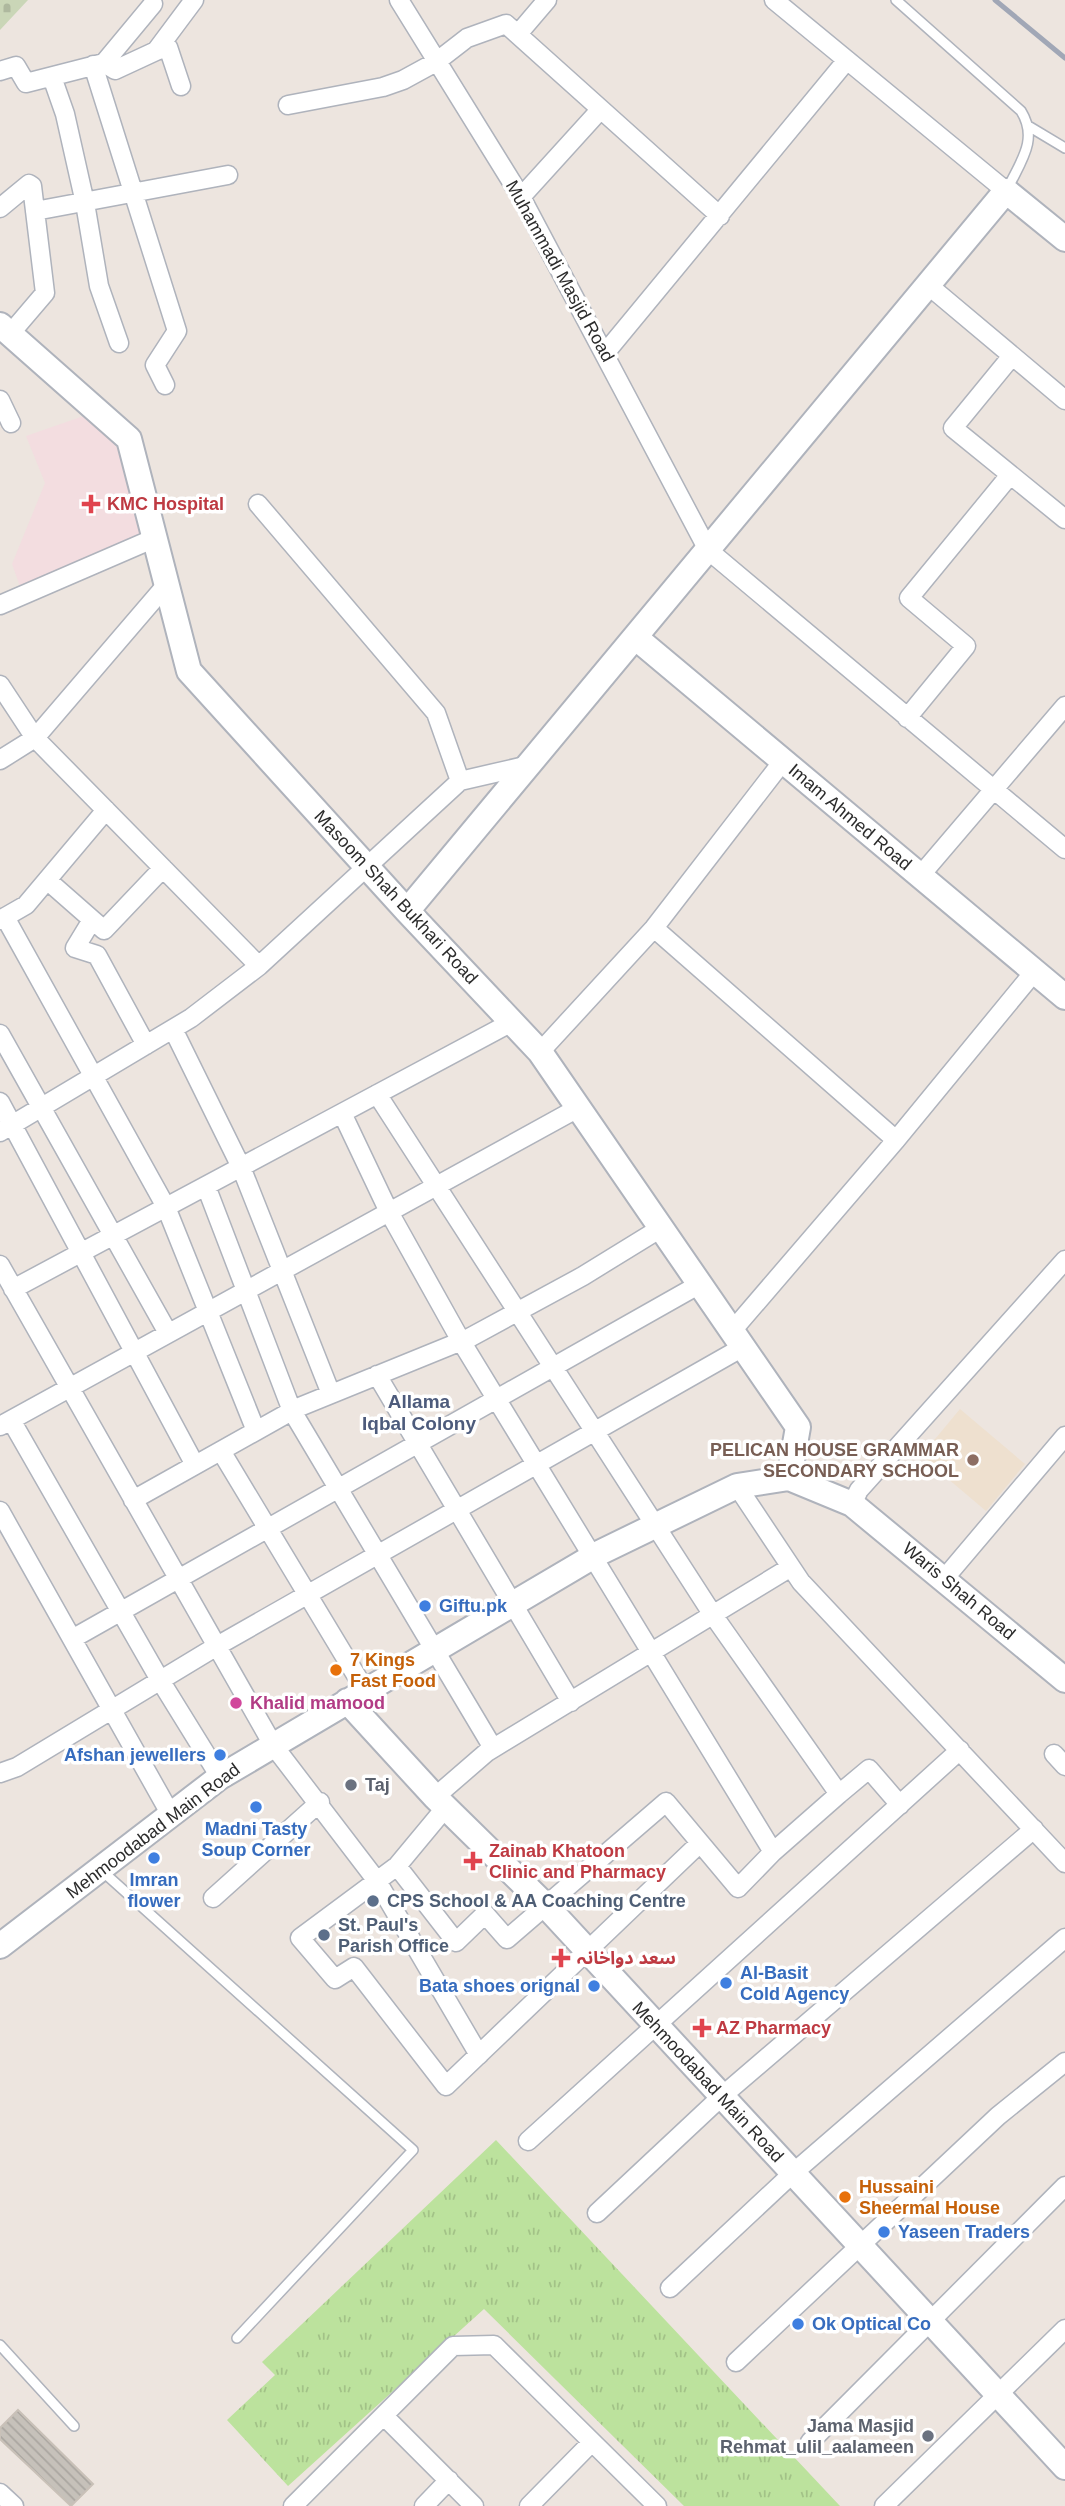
<svg xmlns="http://www.w3.org/2000/svg" width="1065" height="2506" viewBox="0 0 1065 2506" font-family="Arial,'Noto Sans Arabic',sans-serif">
<style>
.education{fill:#eee0cf}
.medical{fill:#f3dde0}
.grass{fill:url(#grass-tufts)}
.cemetery{fill:url(#cemetery-stones)}
.building{fill:url(#building-back-hatch);stroke:#c9c1b8;stroke-width:2}
.lines{fill:none;stroke-linecap:round;stroke-linejoin:round}
.lane-casing{stroke:#afb3bc;stroke-width:12}
.street-casing{stroke:#afb3bc;stroke-width:21}
.secondary-casing{stroke:#afb3bc;stroke-width:28}
.lane{stroke:#fff;stroke-width:9}
.street{stroke:#fff;stroke-width:18}
.secondary{stroke:#fff;stroke-width:24}
.rail{stroke:#a1a7b6;stroke-width:5}
.health-dot{fill:#e0444e;stroke:#fff;stroke-width:2.5}
.education-dot{fill:#8d6e63;stroke:#fff;stroke-width:2.5}
.shop-dot{fill:#3f7fe0;stroke:#fff;stroke-width:2.5}
.food-dot{fill:#e8710a;stroke:#fff;stroke-width:2.5}
.hotel-dot{fill:#d1479c;stroke:#fff;stroke-width:2.5}
.worship-dot{fill:#6b7280;stroke:#fff;stroke-width:2.5}
.service-dot{fill:#5c6f8a;stroke:#fff;stroke-width:2.5}
.labels{text-anchor:middle;stroke-width:7;stroke-linejoin:round;paint-order:stroke}
.street-label{font-size:18px;fill:#2c2c2c;stroke:#fff}
.health-label{font-size:18px;font-weight:bold;fill:#be3a42;stroke:#fff;text-anchor:start}
.education-label{font-size:18px;font-weight:bold;fill:#785e54;stroke:#fff;text-anchor:end}
.shop-label{font-size:18px;font-weight:bold;fill:#366cbe;stroke:#fff;text-anchor:start}
.food-label{font-size:18px;font-weight:bold;fill:#c56008;stroke:#fff;text-anchor:start}
.hotel-label{font-size:18px;font-weight:bold;fill:#b23c85;stroke:#fff;text-anchor:start}
.worship-label{font-size:18px;font-weight:bold;fill:#5b616d;stroke:#fff;text-anchor:start}
.service-label{font-size:18px;font-weight:bold;fill:#4e5e75;stroke:#fff;text-anchor:start}
.neighbourhood-label{font-size:19px;font-weight:bold;fill:#4d5b7c;stroke:#fff}
</style>
<defs>
<pattern id="grass-tufts" width="24" height="20" patternUnits="userSpaceOnUse" patternTransform="scale(1.75)"><rect width="24" height="20" fill="#bce29d"/><path d="M3 7l-1-3M5 7V3M7 7l1-3M15 17l-1-3M17 17v-4M19 17l1-3" fill="none" stroke="#a2c287"/></pattern>
<pattern id="cemetery-stones" width="16" height="16" patternUnits="userSpaceOnUse" patternTransform="scale(1.75)"><rect width="16" height="16" fill="#cad6b7"/><path d="M2 7V4a2 2 0 0 1 4 0v3zM10 15v-3a2 2 0 0 1 4 0v3z" fill="#aeb89e"/></pattern>
<pattern id="building-back-hatch" width="6" height="6" patternUnits="userSpaceOnUse" patternTransform="scale(1.75)"><rect width="6" height="6" fill="#c6c1ba"/><path d="M-1 5l2 2M0 0l6 6M5-1l2 2" fill="none" stroke="#aaa6a0"/></pattern>
</defs>
<rect width="100%" height="100%" fill="#ede5df"/>
<path class="education" d="M960 1409 1025 1464 986 1511 921 1456Z"/>
<path class="medical" d="M98 411 129 439 155 538 23 595 12 564 45 483 26 436Z"/>
<path class="grass" d="M496 2140 840 2506H684L484 2309 288 2486 227 2420 275 2375 262 2362Z"/>
<path class="cemetery" d="M0 0H28L0 30Z"/>
<path class="building" d="M18 2410 93 2484 71 2506 0 2439V2428Z"/>
<g class="lines">
<g class="lane-casing">
<path id="lane" d="M896 0 1021 111C1039 140 1020 162 1007 190
M1030 127 1065 148
M101 1870 413 2150 237 2338
M0 2345 74 2426"/>
</g>
<g class="street-casing">
<path id="street" d="M399 0 521 197 708 550 1065 849
M774 0 1006 191
M518 34 547 0
M156 51 168 47 181 86
M104 63 115 70 156 51 194 0
M93 65 177 331 155 365 165 385
M0 71 16 66 26 83 104 63 153 4
M52 77 65 114 85 203 99 286 119 343
M288 105 383 87 403 80 436 62 467 38 506 24 720 216
M521 197 600 110
M0 208 29 184 32 186 45 293 10 334
M35 211 228 175
M928 285 1065 400
M606 352 847 60
M1012 356 953 428 1065 519
M0 400 11 423
M258 504 436 713 460 781
M0 605 155 538
M0 685 35 738 259 966
M907 718 966 646 909 598 1010 475
M0 760 35 738 167 584
M920 876 1065 706
M47 880 104 930 163 868
M5 917 166 1207 256 1431
M0 920 26 905 106 810
M92 920 75 948 97 955 146 1045
M654 928 896 1140
M173 1029 241 1167 331 1394
M0 1034 168 1333
M540 1052 654 928 783 761
M377 1094 713 1615 839 1794 869 1769 900 1805
M0 1102 195 1465
M342 1113 389 1212 461 1341 773 1852
M0 1132 191 1018 259 966 460 781 529 765
M206 1186 292 1411 493 1748
M0 1265 273 1745 377 1881 479 2055
M13 1289 512 1022
M732 1331 896 1140 1034 972
M377 1375 571 1702
M11 1420 160 1680 220 1777
M0 1426 578 1108
M221 1451 365 1690
M737 1486 801 1582 1065 1863
M133 1500 297 1408 469 1338 583 1276 661 1228
M852 1504 859 1490 1065 1260
M0 1511 171 1815
M944 1579 1065 1436
M72 1639 700 1284
M1054 1754 1065 1766
M0 1773 17 1767 217 1646 743 1347
M435 1797 487 1752 791 1567
M446 1807 397 1866 300 1938 335 1979 354 1967 446 2086 700 1843
M397 1866 456 1942 485 1914 507 1939 666 1802 738 1888 773 1852 839 1794
M213 1898 320 1802
M528 2141 960 1750
M597 2213 721 2097 1034 1829
M670 2288 792 2174 1065 1938
M736 2362 998 2116 1065 2062
M385 2417 474 2506
M810 2442 1065 2186
M0 2493 14 2506
M293 2506 453 2346 494 2345 657 2506
M424 2506 449 2480
M529 2506 592 2442
M884 2506 1065 2329"/>
</g>
<g class="secondary-casing">
<path id="secondary" d="M0 325 129 439 189 671 407 911 540 1052 798 1427 789 1478
M635 637 1065 997
M407 911 1006 191 1065 239
M347 1701 435 1797 547 1907 1065 2467
M0 1946 220 1777 599 1553 737 1486 789 1478 852 1504 1065 1680"/>
</g>
<use href="#lane" class="lane"/>
<use href="#street" class="street"/>
<use href="#secondary" class="secondary"/>
<path class="rail" d="M995 0 1065 58"/>
</g>
<g class="health-dot">
<path d="M87.5 493.5h7v7h7v7h-7v7h-7v-7h-7v-7h7z"/>
<path d="M469.5 1850.5h7v7h7v7h-7v7h-7v-7h-7v-7h7z"/>
<path d="M557.5 1947.5h7v7h7v7h-7v7h-7v-7h-7v-7h7z"/>
<path d="M698.5 2017.5h7v7h7v7h-7v7h-7v-7h-7v-7h7z"/>
</g>
<circle class="education-dot" cx="973" cy="1460" r="7"/>
<g class="shop-dot">
<circle cx="425" cy="1606" r="7"/>
<circle cx="220" cy="1755" r="7"/>
<circle cx="256" cy="1807" r="7"/>
<circle cx="154" cy="1858" r="7"/>
<circle cx="726" cy="1983" r="7"/>
<circle cx="594" cy="1986" r="7"/>
<circle cx="884" cy="2232" r="7"/>
<circle cx="798" cy="2324" r="7"/>
</g>
<g class="food-dot">
<circle cx="336" cy="1670" r="7"/>
<circle cx="845" cy="2197" r="7"/>
</g>
<circle class="hotel-dot" cx="236" cy="1703" r="7"/>
<g class="worship-dot">
<circle cx="351" cy="1785" r="7"/>
<circle cx="928" cy="2436" r="7"/>
</g>
<g class="service-dot">
<circle cx="373" cy="1901" r="7"/>
<circle cx="324" cy="1935" r="7"/>
</g>
<g class="labels">
<g class="street-label">
<text transform="translate(560 271) rotate(61)" y="6">Muhammadi Masjid Road</text>
<text transform="translate(850 817) rotate(40)" y="6">Imam Ahmed Road</text>
<text transform="translate(396 897) rotate(47)" y="6">Masoom Shah Bukhari Road</text>
<text transform="translate(959 1591) rotate(40)" y="6">Waris Shah Road</text>
<text transform="translate(153 1831) rotate(-37)" y="6">Mehmoodabad Main Road</text>
<text transform="translate(708 2082) rotate(47)" y="6">Mehmoodabad Main Road</text>
</g>
<g class="health-label">
<text x="107" y="510">KMC Hospital</text>
<text x="489" y="1857">Zainab Khatoon<tspan x="489" dy="21">Clinic and Pharmacy</tspan></text>
<text x="577" y="1964">سعد دواخانہ</text>
<text x="716" y="2034">AZ Pharmacy</text>
</g>
<g class="education-label">
<text x="959" y="1456">PELICAN HOUSE GRAMMAR<tspan x="959" dy="21">SECONDARY SCHOOL</tspan></text>
</g>
<g class="shop-label">
<text x="439" y="1612">Giftu.pk</text>
<text x="206" y="1761" text-anchor="end">Afshan jewellers</text>
<text x="256" y="1835" text-anchor="middle">Madni Tasty<tspan x="256" dy="21">Soup Corner</tspan></text>
<text x="154" y="1886" text-anchor="middle">Imran<tspan x="154" dy="21">flower</tspan></text>
<text x="740" y="1979">Al-Basit<tspan x="740" dy="21">Cold Agency</tspan></text>
<text x="580" y="1992" text-anchor="end">Bata shoes orignal</text>
<text x="898" y="2238">Yaseen Traders</text>
<text x="812" y="2330">Ok Optical Co</text>
</g>
<g class="food-label">
<text x="350" y="1666">7 Kings<tspan x="350" dy="21">Fast Food</tspan></text>
<text x="859" y="2193">Hussaini<tspan x="859" dy="21">Sheermal House</tspan></text>
</g>
<g class="hotel-label">
<text x="250" y="1709">Khalid mamood</text>
</g>
<g class="worship-label">
<text x="365" y="1791">Taj</text>
<text x="914" y="2432" text-anchor="end">Jama Masjid<tspan x="914" dy="21">Rehmat_ulil_aalameen</tspan></text>
</g>
<g class="service-label">
<text x="387" y="1907">CPS School &amp; AA Coaching Centre</text>
<text x="338" y="1931">St. Paul's<tspan x="338" dy="21">Parish Office</tspan></text>
</g>
<g class="neighbourhood-label">
<text x="419" y="1408">Allama<tspan x="419" dy="22">Iqbal Colony</tspan></text>
</g>
</g>
</svg>
